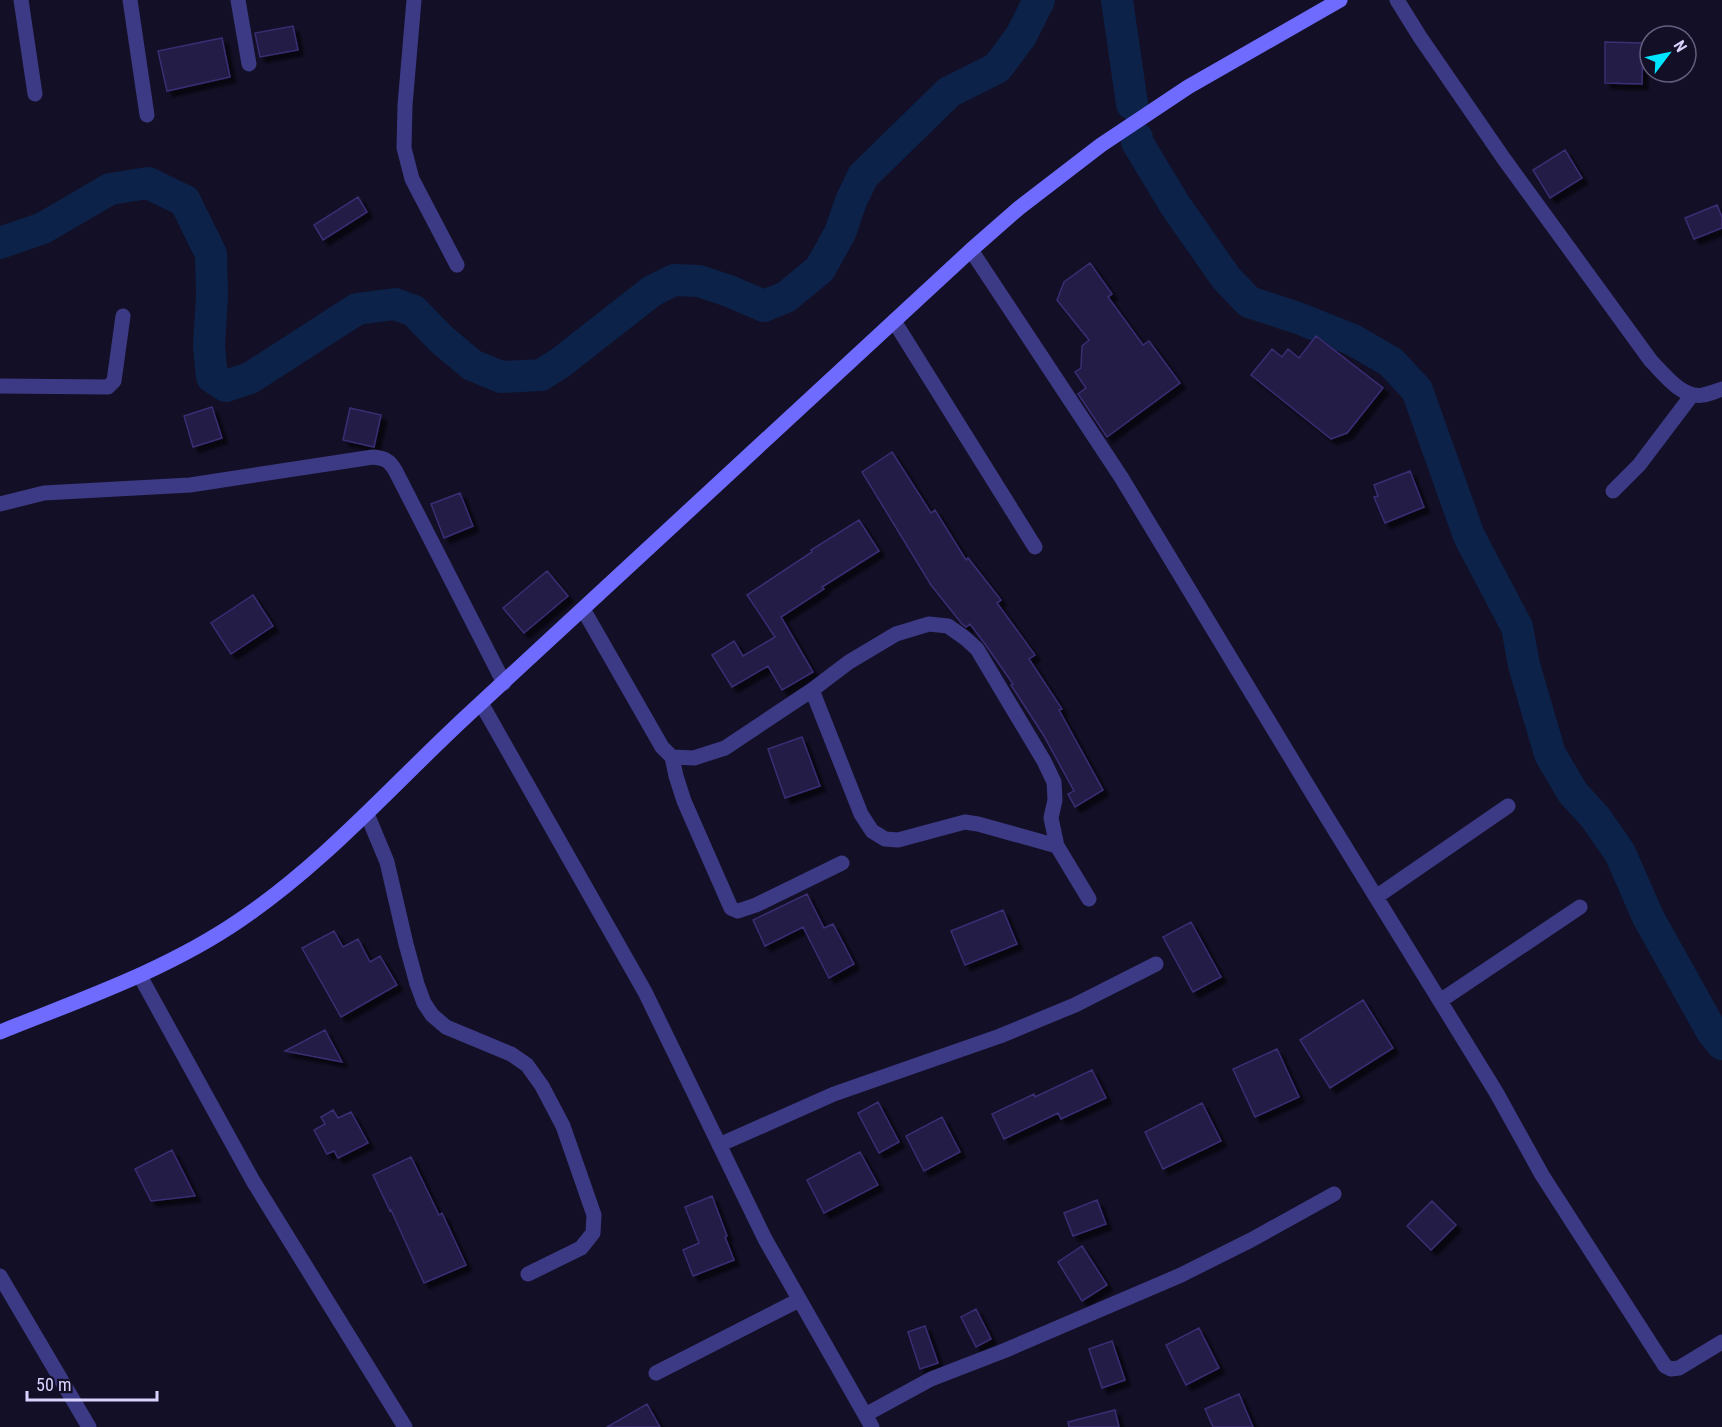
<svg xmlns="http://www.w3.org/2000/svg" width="1722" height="1427" viewBox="0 0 1722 1427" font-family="'Roboto Condensed',sans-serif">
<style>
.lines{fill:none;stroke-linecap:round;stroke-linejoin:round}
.river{stroke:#0c2248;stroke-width:32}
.building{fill:#241b47;stroke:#3b2d73;stroke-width:1.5;filter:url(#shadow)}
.minor{stroke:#3d3a85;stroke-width:15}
.secondary{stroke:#6f6bff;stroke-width:15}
</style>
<defs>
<filter id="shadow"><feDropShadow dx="5.5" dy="5.5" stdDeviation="1.5" flood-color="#0009"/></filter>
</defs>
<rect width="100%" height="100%" fill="#130f26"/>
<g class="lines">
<path class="river" d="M1117 0 1132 104
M1137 138V142L1175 205 1226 278 1249 302 1298 318 1353 340 1391 362 1417 390 1469 536 1517 627 1524 665 1550 754 1573 793 1595 817 1620 853 1648 917 1711 1030 1722 1044
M0 243 43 228 110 189 148 183 185 201 211 254 212 296 209 346 212 377 226 386 250 378 357 309 395 304 414 311 440 338 472 365 501 377 541 375 560 363 652 291 674 280 699 281 729 291 764 306 786 297 820 269 840 233 851 201 863 176 949 92 997 68 1021 36 1039 0"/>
</g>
<path class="building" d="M293 26 298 50 260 57 255 33Z
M222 38 230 77 167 91 158 51Z
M1605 42 1643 43 1642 84 1605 83Z
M1565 150 1582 178 1550 198 1533 170Z
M358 197 367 212 323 240 314 225Z
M1717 205 1722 217V228L1694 239 1685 218Z
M1090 263 1112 294 1108 297 1143 345 1149 341 1180 383 1107 437 1078 394 1086 388 1075 372 1081 368 1082 346 1089 340 1057 300 1064 282Z
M1316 336 1383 388 1347 433 1331 439 1251 375 1272 349 1282 357 1288 349 1299 358Z
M212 407 222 438 193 447 184 416Z
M350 408 381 415 374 447 343 440Z
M892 452 931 513 935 510 966 560 968 558 1001 600 997 603 1035 655 1029 659 1062 709 1059 710 1103 790 1075 807 1068 794 1074 791 1044 736 1011 685 1013 684 985 644 970 624 966 627 962 624 931 585 862 472Z
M1410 471 1424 507 1385 523 1374 497 1378 496 1374 485Z
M460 493 473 526 444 538 431 504Z
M859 520 879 551 822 587 824 589 781 617 813 672 782 690 768 666 732 687 712 655 734 641 743 656 775 637 747 595 812 552 811 550Z
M547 571 568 596 524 633 503 608Z
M253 595 273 626 231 654 211 623Z
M802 737 820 786 785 798 768 749Z
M807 894 824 928 833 924 854 964 829 978 803 927 765 946 753 920Z
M1003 910 1017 944 965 965 951 931Z
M1191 922 1221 977 1193 992 1163 937Z
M334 931 343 947 358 939 370 962 380 956 397 985 341 1017 302 948Z
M1363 1000 1393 1048 1330 1088 1300 1040Z
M325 1030 342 1062 285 1051Z
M1277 1049 1299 1097 1255 1117 1233 1069Z
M1092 1070 1106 1098 1061 1119 1058 1113 1004 1139 992 1114 1034 1094 1035 1097Z
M878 1102 899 1142 879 1153 858 1113Z
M1202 1103 1221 1141 1163 1169 1145 1132Z
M333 1110 338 1118 351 1112 368 1143 338 1158 334 1151 327 1154 314 1130 325 1124 321 1117Z
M942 1117 960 1152 924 1171 906 1136Z
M172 1150 195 1196 151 1201 135 1169Z
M860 1152 878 1185 824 1213 807 1180Z
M411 1157 439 1215 442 1213 466 1265 424 1283 391 1210 390 1211 373 1175Z
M712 1196 727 1236 725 1237 734 1260 693 1276 683 1250 699 1243 685 1207Z
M1097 1200 1106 1224 1073 1236 1064 1213Z
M1432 1201 1456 1225 1431 1250 1407 1226Z
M1082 1246 1107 1285 1082 1301 1058 1262Z
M976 1309 991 1339 976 1347 961 1317Z
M925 1326 938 1363 920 1369 908 1332Z
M1199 1328 1219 1368 1186 1385 1166 1345Z
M1112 1341 1125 1380 1102 1388 1089 1349Z
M1239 1394 1253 1427H1213L1205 1409Z
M647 1404 660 1427H607Z
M1115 1410 1119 1427H1069L1068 1422Z"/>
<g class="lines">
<path class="minor" d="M21 0 35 94
M130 0 147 115
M238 0 249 64
M414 0 405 105 404 148 412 179 457 265
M1397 0 1420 37 1504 159 1651 361C1664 374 1682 399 1703 395 1709 394 1716 391 1722 389
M971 250 1121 477 1320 806 1496 1092 1542 1175 1665 1366 1671 1369 1679 1368 1722 1342
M894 321 1035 547
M0 386 108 387 114 381 123 316
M1613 491 1639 465 1692 395
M0 504 44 493 190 485 373 457C384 458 389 460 395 470L504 683
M583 609 662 747 672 757 694 758 725 748 812 690 849 662 896 634 929 624 948 626 965 638 977 649 1044 761 1054 782 1055 800 1051 818 1057 846 1089 899
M812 690 861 814 872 831 885 839 898 840 965 822 978 824 1057 846
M481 703 645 992 765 1239 872 1427
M672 757 676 776 684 801 731 908 738 911 756 905 842 863
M367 814 387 862 406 944 417 984 424 1003 432 1015 446 1027 511 1054 527 1065 542 1086 563 1126 594 1215 593 1233 581 1248 528 1274
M1376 897 1508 806
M140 976 253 1181 405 1427
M1440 1001 1580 907
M719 1145 834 1094 1000 1036 1075 1005 1156 964
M0 1276 89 1427
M656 1373 799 1300
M865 1415 931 1379 1006 1350 1181 1275 1251 1240 1334 1194"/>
<path class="secondary" d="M0 1032C82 999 167 970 240 920 326 862 394 783 470 713 637 559 804 405 971 250L1019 208 1101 145 1188 87 1340 0"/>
</g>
<g transform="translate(1668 54) rotate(58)"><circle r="28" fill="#130f26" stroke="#625e7d" stroke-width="1.5"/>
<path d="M0-4.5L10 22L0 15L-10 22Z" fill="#00e5ff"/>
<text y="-9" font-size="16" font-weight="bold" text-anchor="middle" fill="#d9d4ff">N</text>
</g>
<path d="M27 1391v9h130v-9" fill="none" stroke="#d9d4ff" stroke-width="3"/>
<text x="36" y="1391" font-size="18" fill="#d9d4ff" stroke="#130f26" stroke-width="4.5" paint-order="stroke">50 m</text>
</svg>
